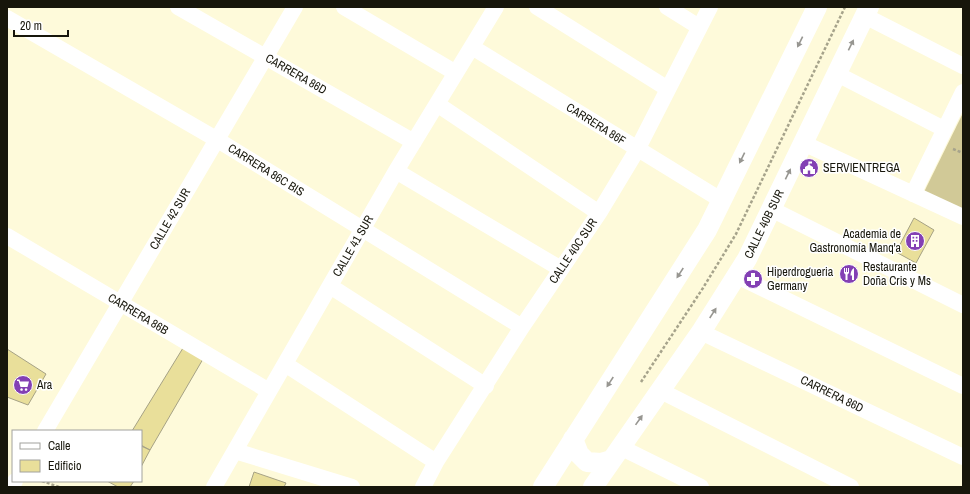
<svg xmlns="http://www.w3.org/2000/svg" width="970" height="494" viewBox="0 0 970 494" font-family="'Archivo Narrow',sans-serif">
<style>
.green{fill:#d1c997}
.building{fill:#e9df9a;stroke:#a6a285}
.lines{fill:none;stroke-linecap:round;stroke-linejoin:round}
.path{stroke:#a6a38b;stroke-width:2.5;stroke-dasharray:3 2;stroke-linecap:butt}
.minor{stroke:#fff;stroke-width:16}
.tertiary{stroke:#fff;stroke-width:20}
.oneway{fill:#979691}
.labels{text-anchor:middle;stroke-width:3;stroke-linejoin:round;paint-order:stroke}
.street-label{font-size:12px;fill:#17160b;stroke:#fff}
.poi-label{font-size:12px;fill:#17160b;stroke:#fff;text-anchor:start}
</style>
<rect width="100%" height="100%" fill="#fefada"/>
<path class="green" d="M963 113V209L924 192Z"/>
<path class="building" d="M914 218 934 230 916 263 896 252Z
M183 348 203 359 150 450 141 445V431H132Z
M7 349 46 374 28 405 7 397Z
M141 446 150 450 141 467Z
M254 472 286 483 284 487H249Z
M107 481H134L130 487H118Z"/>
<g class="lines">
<path class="path" d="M953 149 963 153
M641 382 703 288 736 234 845 7
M42 481 59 487"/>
<path class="minor" d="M178 7 414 142
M344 7 456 73
M537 7 668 89
M667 7 699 27
M865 16 963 66
M7 18 216 139 522 327
M472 47 721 200
M837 74 944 129
M437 104 599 213
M803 143 963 217
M396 171 561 269
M913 194 963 92
M771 209 963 305
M7 236 269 391
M737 276 963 386
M330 286 486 386
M701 332 963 457
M285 364 436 462
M659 390 851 487
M45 431 295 7
M620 447 701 487
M235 451 352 487
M12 487 15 481
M214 487 396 171 496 7
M423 487 436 462 522 327 599 213 637 150 710 7"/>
<path class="tertiary" d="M573 439 579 454 587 462 601 463 611 460
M543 487 707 230 817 7
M593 487 701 332 747 259 869 7"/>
</g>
<defs><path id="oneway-solid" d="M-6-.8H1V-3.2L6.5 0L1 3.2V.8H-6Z"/></defs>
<g class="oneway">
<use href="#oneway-solid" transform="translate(800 42) rotate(116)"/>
<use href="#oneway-solid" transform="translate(851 45) rotate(-64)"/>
<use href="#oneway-solid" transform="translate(742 158) rotate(116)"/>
<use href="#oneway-solid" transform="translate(788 174) rotate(-64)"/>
<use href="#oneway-solid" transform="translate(680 273) rotate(123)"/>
<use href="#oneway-solid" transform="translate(713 313) rotate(-57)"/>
<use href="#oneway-solid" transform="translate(610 382) rotate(123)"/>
<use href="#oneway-solid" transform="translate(639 420) rotate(-55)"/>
</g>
<defs>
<g id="civic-disc" transform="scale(1)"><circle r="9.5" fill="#8340b4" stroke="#fff"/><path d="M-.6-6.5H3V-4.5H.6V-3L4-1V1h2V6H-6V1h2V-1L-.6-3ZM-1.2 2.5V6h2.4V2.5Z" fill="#fff"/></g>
<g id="building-disc" transform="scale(1)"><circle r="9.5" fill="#8340b4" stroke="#fff"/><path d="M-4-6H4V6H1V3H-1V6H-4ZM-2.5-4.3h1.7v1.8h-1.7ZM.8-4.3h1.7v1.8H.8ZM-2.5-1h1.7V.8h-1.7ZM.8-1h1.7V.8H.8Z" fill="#fff"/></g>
<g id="restaurant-disc" transform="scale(1)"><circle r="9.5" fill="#8340b4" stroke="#fff"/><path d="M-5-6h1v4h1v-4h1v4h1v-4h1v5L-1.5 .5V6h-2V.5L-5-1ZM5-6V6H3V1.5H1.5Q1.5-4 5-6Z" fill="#fff"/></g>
<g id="pharmacy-disc" transform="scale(1)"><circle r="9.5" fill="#8340b4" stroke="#fff"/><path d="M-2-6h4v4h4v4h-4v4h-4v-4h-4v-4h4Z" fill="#fff"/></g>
<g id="supermarket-disc" transform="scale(1)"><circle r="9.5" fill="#8340b4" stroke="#fff"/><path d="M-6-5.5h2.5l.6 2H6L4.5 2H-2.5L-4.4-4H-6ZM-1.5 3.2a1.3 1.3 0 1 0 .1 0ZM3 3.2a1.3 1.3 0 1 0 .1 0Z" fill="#fff"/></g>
</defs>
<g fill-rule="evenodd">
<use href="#civic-disc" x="809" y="168"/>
<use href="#building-disc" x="915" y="241"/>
<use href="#restaurant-disc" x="849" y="274"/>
<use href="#pharmacy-disc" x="753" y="279"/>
<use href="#supermarket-disc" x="23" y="385"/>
</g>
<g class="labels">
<g class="street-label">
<text transform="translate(296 74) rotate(30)" y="4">CARRERA 86D</text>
<text transform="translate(596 124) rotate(32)" y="4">CARRERA 86F</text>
<text transform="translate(266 170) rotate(32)" y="4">CARRERA 86C BIS</text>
<text transform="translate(170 219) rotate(-60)" y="4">CALLE 42 SUR</text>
<text transform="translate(764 224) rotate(-64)" y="4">CALLE 40B SUR</text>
<text transform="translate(353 246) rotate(-60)" y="4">CALLE 41 SUR</text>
<text transform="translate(573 251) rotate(-56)" y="4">CALLE 40C SUR</text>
<text transform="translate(138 314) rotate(31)" y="4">CARRERA 86B</text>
<text transform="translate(832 394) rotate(26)" y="4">CARRERA 86D</text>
</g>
<g class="poi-label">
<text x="823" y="172">SERVIENTREGA</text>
<text x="901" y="238" text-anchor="end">Academia de<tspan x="901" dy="14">Gastronomía Manq'a</tspan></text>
<text x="863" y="271">Restaurante<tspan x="863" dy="14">Doña Cris y Ms</tspan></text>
<text x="767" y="276">Hiperdrogueria<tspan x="767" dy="14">Germany</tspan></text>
<text x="37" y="389">Ara</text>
</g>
</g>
<rect width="970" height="494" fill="none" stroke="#17160b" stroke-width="16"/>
<rect x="12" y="430" width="130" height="52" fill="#ffffff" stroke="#a2a29d"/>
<rect x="20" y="443" width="20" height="6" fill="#ffffff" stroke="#a2a29d"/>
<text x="48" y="450" font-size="12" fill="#17160b">Calle</text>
<rect x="20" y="460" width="20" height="12" fill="#e9df9a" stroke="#a2a29d"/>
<text x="48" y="470" font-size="12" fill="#17160b">Edificio</text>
<path d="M14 30v6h54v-6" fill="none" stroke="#17160b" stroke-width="2"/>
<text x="20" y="30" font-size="12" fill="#17160b" stroke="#ffffff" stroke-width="3" paint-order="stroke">20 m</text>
</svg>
